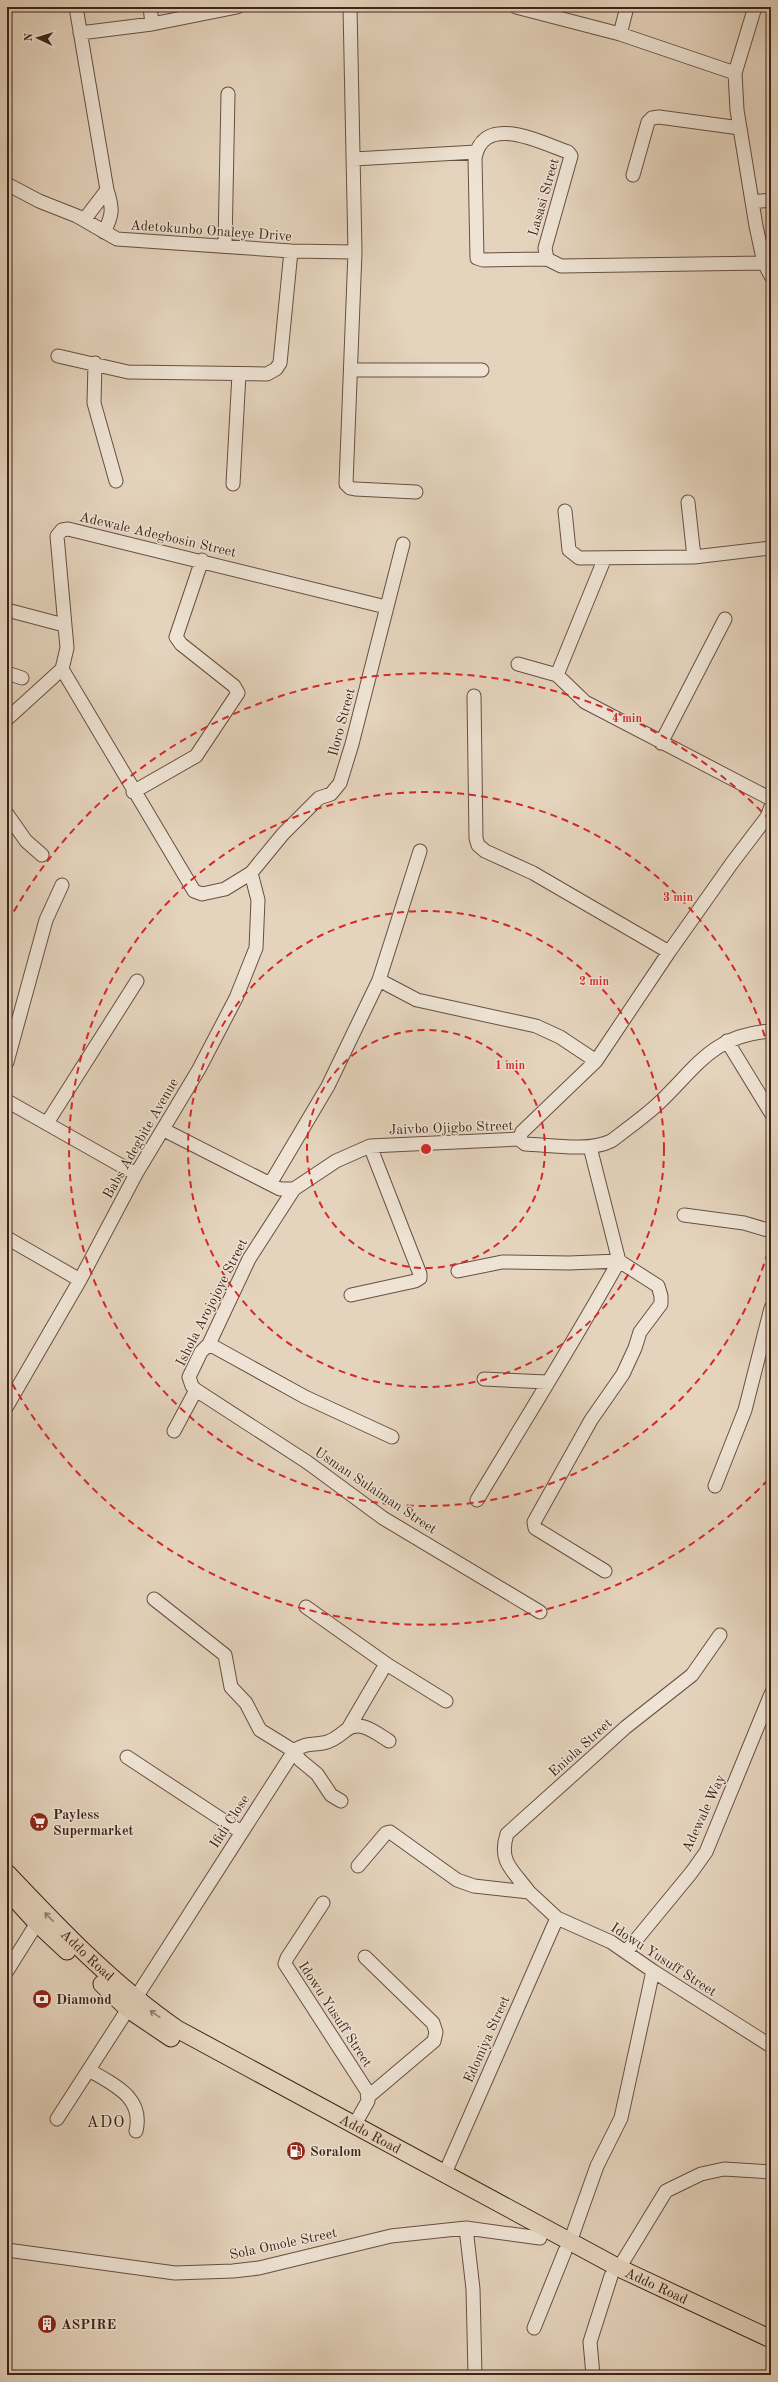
<svg xmlns="http://www.w3.org/2000/svg" width="778" height="2382" viewBox="0 0 778 2382" font-family="'Old Standard TT',serif">
<style>
.lines{fill:none;stroke-linecap:round;stroke-linejoin:round}
.minor-casing{stroke:#684f42;stroke-width:15}
.major-casing{stroke:#3e2319;stroke-width:19}
.minor{stroke:#eee3d4;stroke-width:13}
.major{stroke:#e5d4bd;stroke-width:17}
.oneway{stroke:#927c6b}
.ring{fill:none;stroke:#d62828;stroke-width:2;stroke-dasharray:7 5}
.labels{text-anchor:middle;stroke-width:3;stroke-linejoin:round;paint-order:stroke}
.street-label{font-size:14px;fill:#3e2319;stroke:#eee3d4}
.poi-label{font-size:14px;font-weight:bold;fill:#3e2319;stroke:#eee3d4;text-anchor:start}
.quarter-label{font-size:16px;letter-spacing:1px;fill:#3e2319;stroke:#eee3d4}
.centre{fill:#d62828;stroke:#eee3d4;stroke-width:2}
.ring-label{font-size:12px;text-anchor:middle;font-weight:bold;fill:#d62828;stroke:#eee3d4;stroke-width:3;stroke-linejoin:round;paint-order:stroke}
</style>
<rect width="100%" height="100%" fill="#e5d4bd"/>
<filter id="stains"><feTurbulence type="fractalNoise" baseFrequency=".005" numOctaves="4"/><feColorMatrix values="0 0 0 0 .2 0 0 0 0 .09 0 0 0 0 .02 0 0 0 .5 -.17"/></filter>
<radialGradient id="worn" r=".72"><stop offset=".6" stop-color="#630" stop-opacity="0"/><stop offset="1" stop-color="#630" stop-opacity=".3"/></radialGradient>
<g class="lines">
<g class="minor-casing">
<path id="minor" d="M150 7 152 24
M350 7 355 252 346 484 350 488 355 489 416 492
M516 7 620 34 735 73
M755 7 735 73 737 110 756 226 764 263 771 276
M77 13 107 190C113 208 113 215 104 232
M80 33 152 24 237 7
M620 34 627 7
M354 159 476 152
M633 175 648 122 652 118 659 117 740 128
M7 184 39 201 77 216 117 239 291 251 355 252
M752 202 771 200
M84 220 107 190
M225 246 228 94
M547 259 545 248 571 156 568 152C541 143 484 112 475 158L477 258 483 260 547 259 561 266 764 263
M58 356 128 372 267 374 276 369 280 363 291 251
M95 363 94 403 116 481
M351 370H482
M233 484 239 374
M688 502 694 557
M565 511 569 550 579 558 694 557 771 548
M7 610 64 625
M518 664 557 675 585 702 771 799
M62 669 194 891 202 894 225 889 251 873 283 834 319 798 331 794 340 783 352 744 403 544
M7 673 22 678
M557 675 604 560
M474 696 476 838 478 845 485 851 533 873 669 952
M7 719 62 669 67 648 57 536 62 530 68 529 386 607
M661 743 725 619
M133 792 196 756 238 693 234 686 181 644 176 637 202 560
M7 814 26 841 42 855
M379 980 417 1000 536 1026 560 1037 596 1061
M727 1041 771 1113
M7 1062 46 920 62 885
M7 1101 136 1174
M47 1123 137 981
M164 1130 280 1189H294L336 1161 370 1146 519 1139 525 1144C550 1145 589 1152 611 1141 627 1129 644 1117 659 1103 697 1067 712 1035 771 1031
M519 1139 522 1132 596 1061 669 952 732 863 767 817 771 807
M270 1184 328 1086 379 980 420 851
M684 1215 744 1223 771 1231
M7 1238 80 1280
M458 1271 502 1262 569 1263 619 1261 658 1286 661 1296V1304L640 1332 635 1348 623 1374 591 1420 534 1522 535 1528 605 1571
M351 1295 415 1281 420 1278V1274L370 1146
M209 1344 305 1397 392 1437
M484 1379 547 1382
M196 1390 307 1462 383 1518 540 1612
M7 1406 80 1280 136 1174 199 1069 236 998 256 948 258 900 251 873
M174 1431 196 1390 192 1386 189 1377 201 1352 209 1344 249 1259 294 1189
M715 1486 745 1410 771 1308
M477 1500C525 1420 574 1342 619 1261L590 1147
M154 1599 225 1655 231 1687 246 1703 260 1730 294 1751 300 1760 317 1774 331 1795 341 1801
M306 1607 388 1665
M349 1727 383 1669 388 1665 446 1701
M127 1757 241 1832
M358 1866 386 1833 390 1832 457 1880 474 1886 529 1892 557 1918 611 1942 653 1971 771 2046
M529 1892C513 1870 498 1862 507 1834L626 1727 692 1675 720 1635
M323 1903 287 1958 285 1964 367 2091 368 2101 355 2124
M626 1952 691 1873 706 1852 771 1694
M365 1957 433 2023 436 2032 434 2041 369 2096
M7 1971 37 1923
M135 1999 294 1751C305 1743 311 1745 323 1743 331 1742 339 1736 345 1731 359 1718 376 1733 389 1741
M89 2070C114 2085 144 2097 136 2131
M57 2119 128 2009
M445 2173 557 1918
M466 2228 473 2289 475 2375
M570 2242 597 2166 621 2118 653 1971
M7 2250 175 2273 233 2271 259 2268 391 2236 466 2228 540 2238
M619 2268 666 2191 701 2174 724 2169 771 2172
M534 2328 565 2251
M593 2375 590 2342 611 2276"/>
</g>
<g class="major-casing">
<g id="major">
<path id="s1" d="M7 1873C60 1929 113 1985 177 2029L619 2268 771 2339"/>
<path d="M7 1890 37 1923 67 1951"/>
<path d="M102 1984 128 2009 171 2038"/>
</g>
</g>
<use href="#minor" class="minor"/>
<use href="#major" class="major"/>
</g>
<defs><path id="oneway-shaft" d="M-6 0H5M1.5-3L5.5 0L1.5 3" fill="none" stroke-width="1.6" stroke-linecap="round" stroke-linejoin="round"/></defs>
<g class="oneway">
<use href="#oneway-shaft" transform="translate(49 1917) rotate(-135)"/>
<use href="#oneway-shaft" transform="translate(155 2014) rotate(-145)"/>
</g>
<g class="ring">
<circle cx="426" cy="1149" r="119"/>
<circle cx="426" cy="1149" r="238"/>
<path d="M771 1241A357 357 0 1 1 771 1057"/>
<path d="M768 1480A476 476 0 0 1 8 1376M8 922A476 476 0 0 1 768 818"/>
</g>
<defs>
<g id="supermarket-disc" transform="scale(1)"><circle r="9.5" fill="#8f2418" stroke="#eee3d4"/><path d="M-6-5.5h2.5l.6 2H6L4.5 2H-2.5L-4.4-4H-6ZM-1.5 3.2a1.3 1.3 0 1 0 .1 0ZM3 3.2a1.3 1.3 0 1 0 .1 0Z" fill="#fff"/></g>
<g id="bank-disc" transform="scale(1)"><circle r="9.5" fill="#8f2418" stroke="#eee3d4"/><path d="M-6-4H6V4H-6ZM0-2.3a2.3 2.3 0 1 0 0 4.6a2.3 2.3 0 1 0 0-4.6Z" fill="#fff"/></g>
<g id="fuel-disc" transform="scale(1)"><circle r="9.5" fill="#8f2418" stroke="#eee3d4"/><path d="M-5.5-6h7V0h2V4h1.3V-2.5L3-4.5l.8-.8L6-3V5H2.5V1h-1V6h-7ZM-4.2-4.7v3.2H.2V-4.7Z" fill="#fff"/></g>
<g id="building-disc" transform="scale(1)"><circle r="9.5" fill="#8f2418" stroke="#eee3d4"/><path d="M-4-6H4V6H1V3H-1V6H-4ZM-2.5-4.3h1.7v1.8h-1.7ZM.8-4.3h1.7v1.8H.8ZM-2.5-1h1.7V.8h-1.7ZM.8-1h1.7V.8H.8Z" fill="#fff"/></g>
</defs>
<g fill-rule="evenodd">
<use href="#supermarket-disc" x="39" y="1822"/>
<use href="#bank-disc" x="42" y="1999"/>
<use href="#fuel-disc" x="296" y="2151"/>
<use href="#building-disc" x="47" y="2324"/>
</g>
<g class="labels">
<g class="street-label">
<text transform="translate(543 197) rotate(-74)" y="5">Lasasi Street</text>
<text transform="translate(211 230) rotate(4)" y="5">Adetokunbo Onaleye Drive</text>
<text transform="translate(158 534) rotate(13)" y="5">Adewale Adegbosin Street</text>
<text transform="translate(341 722) rotate(-75)" y="5">Iloro Street</text>
<text transform="translate(451 1127) rotate(-2)" y="5">Jaivbo Ojigbo Street</text>
<text transform="translate(140 1138) rotate(-60)" y="5">Babs Adegbite Avenue</text>
<text transform="translate(211 1302) rotate(-63)" y="5">Ishola Arojojoye Street</text>
<text transform="translate(376 1490) rotate(34)" y="5">Usman Sulaiman Street</text>
<text transform="translate(580 1747) rotate(-42)" y="5">Eniola Street</text>
<text transform="translate(703 1813) rotate(-65)" y="5">Adewale Way</text>
<text transform="translate(229 1821) rotate(-57)" y="5">Ifidi Close</text>
<text dy="5" stroke="none"><textPath href="#s1" startOffset="115">Addo Road</textPath></text>
<text transform="translate(664 1959) rotate(33)" y="5">Idowu Yusuff Street</text>
<text transform="translate(336 2014) rotate(57)" y="5">Idowu Yusuff Street</text>
<text transform="translate(486 2039) rotate(-66)" y="5">Edomiya Street</text>
<text dy="5" stroke="none"><textPath href="#s1" startOffset="451">Addo Road</textPath></text>
<text transform="translate(283 2243) rotate(-12)" y="5">Sola Omole Street</text>
<text dy="5" stroke="none"><textPath href="#s1" startOffset="775">Addo Road</textPath></text>
</g>
<g class="poi-label">
<text x="53" y="1819">Payless<tspan x="53" dy="16">Supermarket</tspan></text>
<text x="56" y="2004">Diamond</text>
<text x="310" y="2156">Soralom</text>
<text x="61" y="2329">ASPIRE</text>
</g>
<g class="quarter-label">
<text x="106" y="2127">ADO</text>
</g>
</g>
<circle cx="426" cy="1149" r="6" class="centre"/>
<g class="ring-label">
<text x="627" y="722">4 min</text>
<text x="678" y="901">3 min</text>
<text x="594" y="985">2 min</text>
<text x="510" y="1069">1 min</text>
</g>
<rect width="778" height="2382" fill="none" stroke="#e5d4bd" stroke-width="24"/>
<rect x="8" y="8" width="762" height="2366" fill="none" stroke="#3e2319" stroke-width="2"/>
<rect x="12" y="12" width="754" height="2358" fill="none" stroke="#3e2319"/>
<g transform="translate(38 38) rotate(274)" stroke="#eee3d4" stroke-width="3" paint-order="stroke">
<path d="M0-3L7 15L0 10L-7 15Z" fill="#3e2319"/>
<text y="-6" font-size="11" font-weight="bold" text-anchor="middle" fill="#3e2319">N</text>
</g>
<rect width="100%" height="100%" filter="url(#stains)"/>
<rect width="100%" height="100%" fill="url(#worn)"/>
</svg>
